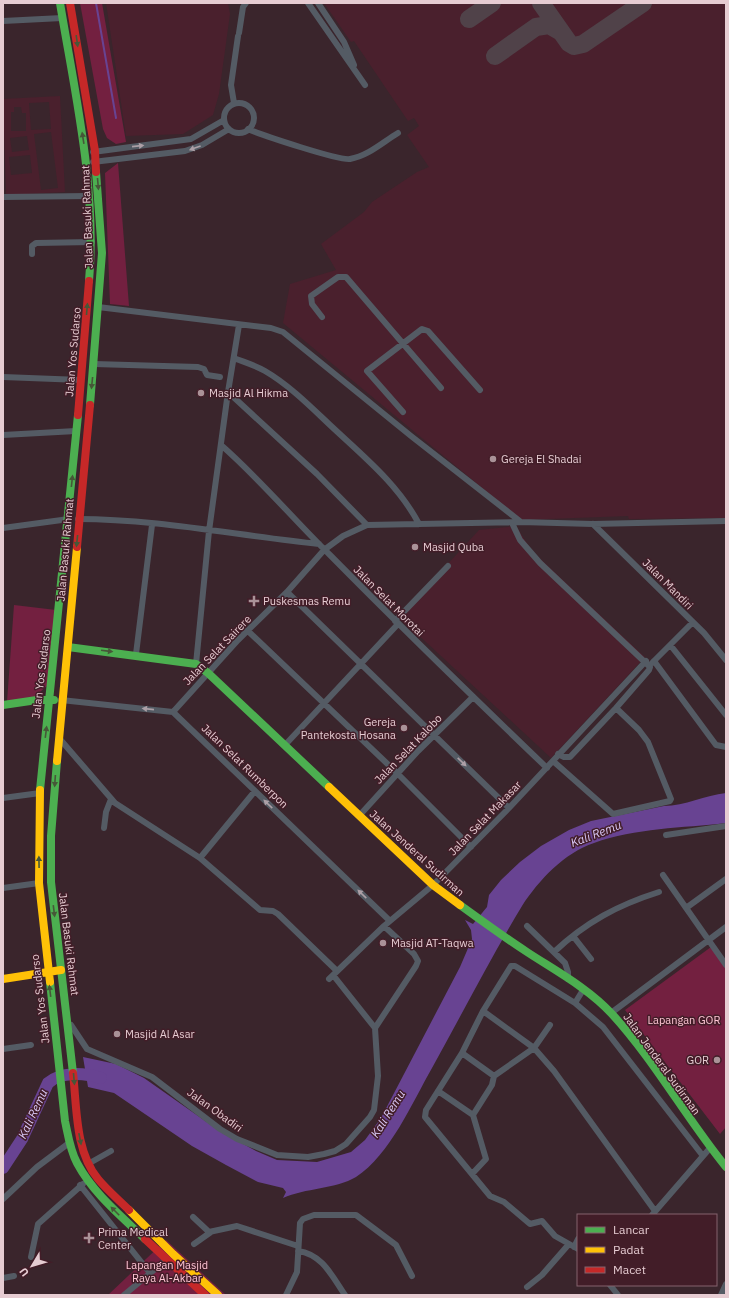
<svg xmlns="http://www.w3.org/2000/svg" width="729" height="1298" viewBox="0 0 729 1298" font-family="'IBM Plex Sans',sans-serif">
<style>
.built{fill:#4a202d;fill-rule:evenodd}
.green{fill:#732040}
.water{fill:#684392}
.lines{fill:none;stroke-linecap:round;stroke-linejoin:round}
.stream{stroke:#684392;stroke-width:2}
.river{stroke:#684392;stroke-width:12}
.taxiway{stroke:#504249;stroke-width:18}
.street{stroke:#545b64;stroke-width:6}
.fast{stroke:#4caf50;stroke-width:8}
.slow{stroke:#ffc107;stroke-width:8}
.jam{stroke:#c62828;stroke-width:8}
.oneway{fill:#465738}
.oneway2{fill:#ac9fa6}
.poi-dot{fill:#aa9298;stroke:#421d28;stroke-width:1.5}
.labels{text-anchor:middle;stroke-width:3;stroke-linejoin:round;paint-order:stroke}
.street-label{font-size:11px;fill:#e6ccd2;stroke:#421d28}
.poi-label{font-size:11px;fill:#e6ccd2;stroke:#421d28;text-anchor:start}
.park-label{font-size:11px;fill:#fec5d4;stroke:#421d28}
.water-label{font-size:12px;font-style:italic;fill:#d9c8f7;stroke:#421d28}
</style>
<rect width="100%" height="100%" fill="#3a252c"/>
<path class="built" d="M106 3H228L230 14 219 94 213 115 183 134 126 136Z
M324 3H726V518L629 519 628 516 521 520 283 323 290 284 336 270 321 244 364 212 372 202 417 172 429 167 407 135 419 126 416 121 414 118 408 121 354 41 351 42Z
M60 96 65 192 6 195 3 99ZM49 102 51 129 31 130 29 103ZM14 107H21L22 113H26V131H11V112H14ZM51 132 58 188 41 190 34 134ZM27 136 29 150 12 152 10 138ZM30 155 32 173 11 175 9 157Z
M516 526 532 551 645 657 551 758 399 617 479 530Z"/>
<path class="green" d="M80 3H102L126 142 116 144 107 138 103 129Z
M118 163 129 306 110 304 105 173Z
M14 605 56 610 48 685 32 699 7 702Z
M711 947 726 967V1127L720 1134 625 1010Z
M166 1240 226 1295H108Z"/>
<path class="water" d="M726 793V823C683 828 635 828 594 843 564 853 539 880 522 906 490 959 462 1014 432 1068 412 1103 390 1155 356 1177 336 1189 305 1188 283 1198L286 1192 283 1188 258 1182 226 1165 192 1146 114 1093 88 1087 83 1057 116 1064 144 1078 218 1130 256 1151 277 1160 317 1162 351 1152 365 1140 381 1118 460 967 472 939 471 930 465 920 473 924 487 907 489 895 501 880 520 862 541 846 569 830 591 821 664 806C685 806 705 795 726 793Z"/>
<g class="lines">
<path class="stream" d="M96 3 116 118"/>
<path class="river" d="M3 1168 22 1139 48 1083C61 1071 85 1073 101 1078"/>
<path class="taxiway" d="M541 3 569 43 574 46 583 44 643 3
M469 19 492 3
M495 56 536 27 549 25 561 32"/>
<path class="street" d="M308 3 365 85
M318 3 344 42 354 65
M3 21 62 18
M239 33 243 7 246 3
M234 103 231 85 238 36
M224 118a15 15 0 1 1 30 0a15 15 0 1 1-30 0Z
M248 129C261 135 340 161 350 159 368 156 383 142 398 133
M93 152 191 139 224 120
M93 162 185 151 202 145 229 129
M3 197 89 196
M32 254V246L36 243 92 242
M98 307 271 328 283 332 411 436 521 522
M322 317 312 304 311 296 338 277H346L441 388
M234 358C244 362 255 365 265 371 289 385 310 406 330 425 363 456 398 484 419 524
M94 364 198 367 204 369 207 375 220 377
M3 377 81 380
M228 392 317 474 367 525
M403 412 367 371 422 329 428 331 480 390
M3 435 76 431
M221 445C260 479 293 519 330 555 401 627 474 698 547 768
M78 519C158 519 239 536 319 544
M512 523 520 540 540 563 650 667 649 670 616 708 570 757H564L558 754
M593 524 704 633 726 660
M3 528 69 519
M287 592 509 808
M395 621 448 566
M248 631 397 773 471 847
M671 646 726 715
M136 654 152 525
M654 661 716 745 726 747
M652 663 693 622
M196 664 209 531 228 392 239 325
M61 700 173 712 390 921
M173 712 238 640 287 592 324 550 343 536 367 525 521 522 593 524 726 521
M59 738 115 803 200 858 260 910 273 911 278 914 337 971
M285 745 398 624
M553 761 613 814 670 801 671 799 648 742 639 730 616 708
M3 798 40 793
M359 816 418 751 473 697
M104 828 106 812 111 799
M666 835 726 826
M200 858 255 791
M663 875 726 965
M3 888 39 883
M686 908 726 879
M527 926 565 963 568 972V979
M573 936 591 959
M554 952C586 922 618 905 659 892
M329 979 384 926 433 885 509 808 646 661
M575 1003 583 990
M483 1011 534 1048 554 1071 655 1211
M611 1013 726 927
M71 1025 87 1049 152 1077 220 1129 237 1139 277 1155 308 1157 324 1154 335 1151 346 1144 370 1117 374 1110 378 1076 375 1028 333 975
M375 1028 416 966 418 961 414 954 384 926
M3 1049 31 1045
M462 1053 494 1076 492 1085 473 1115
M494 1076 534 1048 550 1025
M438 1091 473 1115 486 1159 472 1174
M88 1164 111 1151
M80 1185 150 1273
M3 1199 37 1167 69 1143
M652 1215 710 1148
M193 1217 209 1232 237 1226 298 1246
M194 1244 211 1232
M574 1247 578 1239
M578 1249 555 1236 542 1221 530 1224 504 1202 490 1196 425 1117 426 1110 462 1053 483 1011 511 966H515L575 1003 603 1027 703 1156
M298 1251C322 1254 332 1276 345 1295
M31 1257 38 1224 83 1184
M3 1278 14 1276
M610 1285 618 1295
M527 1287 542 1275 569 1244
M124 1295 166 1260
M286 1295 297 1272 300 1223 303 1219 314 1215H356L396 1245 412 1276
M721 1295 726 1284"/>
<path class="fast" d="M60 3C75 94 97 188 89 281
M90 405 102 253 96 172
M68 647 196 664 208 673 329 787
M3 705 37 700H54
M57 761 51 836V882L73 1073
M40 790 78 415
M460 905C482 921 504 937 527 952 556 971 588 988 612 1014 655 1061 686 1118 726 1167
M50 982 65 1121C68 1135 70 1150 77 1163 93 1193 120 1215 145 1239"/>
<path class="slow" d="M57 761 77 547
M329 787 433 885 460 905
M40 790 39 883 50 982
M3 979 61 970
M129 1210 173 1254 218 1295"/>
<path class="jam" d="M70 3 95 151 96 172
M78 415 89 281
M77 547 90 405
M73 1073C77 1108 75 1151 98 1179 107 1190 119 1200 129 1210
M145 1239 205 1295"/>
</g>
<defs><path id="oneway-solid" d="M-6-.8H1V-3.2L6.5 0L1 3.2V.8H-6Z"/></defs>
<g class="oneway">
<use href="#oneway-solid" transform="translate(77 41) rotate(82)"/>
<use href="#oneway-solid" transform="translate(83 138) rotate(-99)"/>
<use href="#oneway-solid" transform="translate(98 184) rotate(85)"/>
<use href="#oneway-solid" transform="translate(87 309) rotate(-85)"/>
<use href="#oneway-solid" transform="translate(92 383) rotate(96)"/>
<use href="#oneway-solid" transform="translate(72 481) rotate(-84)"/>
<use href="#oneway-solid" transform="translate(77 541) rotate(96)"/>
<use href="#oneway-solid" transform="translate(107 651) rotate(7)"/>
<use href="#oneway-solid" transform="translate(46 732) rotate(-83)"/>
<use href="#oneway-solid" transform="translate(55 781) rotate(94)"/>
<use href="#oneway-solid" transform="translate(39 862) rotate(-91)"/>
<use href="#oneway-solid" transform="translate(54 911) rotate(83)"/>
<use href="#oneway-solid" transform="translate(50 991) rotate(-97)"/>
<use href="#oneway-solid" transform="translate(74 1079) rotate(85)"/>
<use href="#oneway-solid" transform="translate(80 1139) rotate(79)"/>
<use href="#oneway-solid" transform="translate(115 1211) rotate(-135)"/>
</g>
<g class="oneway2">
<use href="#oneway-solid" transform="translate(138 146) rotate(-6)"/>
<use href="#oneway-solid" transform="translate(195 148) rotate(160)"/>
<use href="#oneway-solid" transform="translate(148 709) rotate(-174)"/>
<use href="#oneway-solid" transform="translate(462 762) rotate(44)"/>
<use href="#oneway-solid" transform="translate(268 804) rotate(-136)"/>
<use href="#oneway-solid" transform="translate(362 894) rotate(-136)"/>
</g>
<g class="poi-dot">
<circle cx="201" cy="393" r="4"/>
<circle cx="493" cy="459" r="4"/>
<circle cx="415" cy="547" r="4"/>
<path d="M252 595h4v4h4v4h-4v4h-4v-4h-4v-4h4z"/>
<circle cx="404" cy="728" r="4"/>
<circle cx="383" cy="943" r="4"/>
<circle cx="117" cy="1034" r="4"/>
<circle cx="717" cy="1060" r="4"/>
<path d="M87 1232h4v4h4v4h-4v4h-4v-4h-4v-4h4z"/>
</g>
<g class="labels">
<g class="street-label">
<text transform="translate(87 217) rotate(-92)" y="4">Jalan Basuki Rahmat</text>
<text transform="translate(73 352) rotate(-85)" y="4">Jalan Yos Sudarso</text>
<text transform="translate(65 550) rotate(-85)" y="4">Jalan Basuki Rahmat</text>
<text transform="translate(668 584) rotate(45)" y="4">Jalan Mandiri</text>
<text transform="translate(389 601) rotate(45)" y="4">Jalan Selat Morotai</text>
<text transform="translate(217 650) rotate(-46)" y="4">Jalan Selat Sairere</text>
<text transform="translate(41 674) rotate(-83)" y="4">Jalan Yos Sudarso</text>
<text transform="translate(408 749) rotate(-46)" y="4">Jalan Selat Kalobo</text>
<text transform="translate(245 766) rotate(44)" y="4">Jalan Selat Rumberpon</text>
<text transform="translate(485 818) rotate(-46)" y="4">Jalan Selat Makasar</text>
<text transform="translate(417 853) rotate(42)" y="4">Jalan Jenderal Sudirman</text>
<text transform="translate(69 944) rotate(83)" y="4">Jalan Basuki Rahmat</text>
<text transform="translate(40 999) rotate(-97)" y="4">Jalan Yos Sudarso</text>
<text transform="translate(662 1064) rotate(54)" y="4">Jalan Jenderal Sudirman</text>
<text transform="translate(215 1110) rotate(36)" y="4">Jalan Obadiri</text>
</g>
<g class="poi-label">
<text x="209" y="397">Masjid Al Hikma</text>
<text x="501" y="463">Gereja El Shadai</text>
<text x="423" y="551">Masjid Quba</text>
<text x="263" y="605">Puskesmas Remu</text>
<text x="396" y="726" text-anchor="end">Gereja<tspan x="396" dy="13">Pantekosta Hosana</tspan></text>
<text x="391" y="947">Masjid AT-Taqwa</text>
<text x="125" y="1038">Masjid Al Asar</text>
<text x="709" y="1064" text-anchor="end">GOR</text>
<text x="98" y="1236">Prima Medical<tspan x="98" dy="13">Center</tspan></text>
</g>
<g class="park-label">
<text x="684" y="1024">Lapangan GOR</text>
<text x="167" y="1269">Lapangan Masjid<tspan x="167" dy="13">Raya Al-Akbar</tspan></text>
</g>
<g class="water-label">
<text transform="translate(596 834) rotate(-21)" y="4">Kali Remu</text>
<text transform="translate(33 1114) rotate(-65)" y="4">Kali Remu</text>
<text transform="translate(388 1114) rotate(-58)" y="4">Kali Remu</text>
</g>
</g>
<rect width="729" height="1298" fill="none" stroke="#e6ccd2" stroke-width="8"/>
<rect x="577" y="1214" width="140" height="72" fill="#421d28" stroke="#84636c"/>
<rect x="585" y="1227" width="20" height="6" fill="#4caf50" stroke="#84636c"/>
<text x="613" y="1234" font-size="12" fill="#e6ccd2">Lancar</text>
<rect x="585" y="1247" width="20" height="6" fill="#ffc107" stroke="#84636c"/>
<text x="613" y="1254" font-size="12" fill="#e6ccd2">Padat</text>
<rect x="585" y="1267" width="20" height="6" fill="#c62828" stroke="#84636c"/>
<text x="613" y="1274" font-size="12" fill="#e6ccd2">Macet</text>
<g transform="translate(32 1266) rotate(232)" stroke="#421d28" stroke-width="3" paint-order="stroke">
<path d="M0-3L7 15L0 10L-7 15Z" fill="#e6ccd2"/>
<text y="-6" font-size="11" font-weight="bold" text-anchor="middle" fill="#e6ccd2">U</text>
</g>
</svg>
